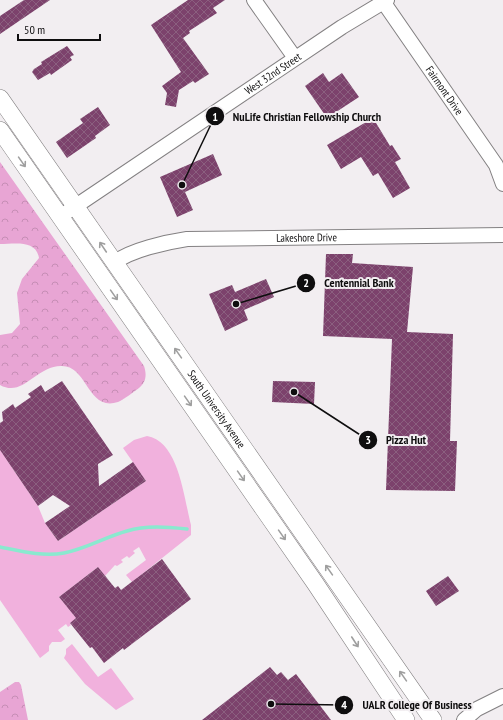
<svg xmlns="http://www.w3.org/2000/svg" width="503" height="720" viewBox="0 0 503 720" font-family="'PT Sans Narrow',sans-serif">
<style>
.green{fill:#f1b1dd}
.forest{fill:url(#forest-crowns)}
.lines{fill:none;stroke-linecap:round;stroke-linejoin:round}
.stream{stroke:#8ae9cf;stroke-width:3.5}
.building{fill:url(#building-cross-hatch)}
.minor-casing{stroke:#838082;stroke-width:16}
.major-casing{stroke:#838082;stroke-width:18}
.minor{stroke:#fff;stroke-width:14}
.major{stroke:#fff;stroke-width:17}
.oneway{stroke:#9f9f9f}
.labels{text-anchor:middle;stroke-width:4;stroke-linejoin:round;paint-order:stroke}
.street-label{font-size:11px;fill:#0f0e0f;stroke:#f2eef1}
.leader{fill:none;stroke:#0f0e0f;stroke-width:1.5}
.callout-dot{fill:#0f0e0f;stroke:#f2eef1;stroke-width:1.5}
.mark-label{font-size:12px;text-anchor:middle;font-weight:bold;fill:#fff}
.callout-label{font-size:12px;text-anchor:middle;font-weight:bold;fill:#0f0e0f;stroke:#f2eef1;stroke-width:4;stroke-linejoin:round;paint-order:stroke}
</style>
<defs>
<pattern id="forest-crowns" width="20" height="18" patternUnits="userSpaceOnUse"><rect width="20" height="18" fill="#e8a5d4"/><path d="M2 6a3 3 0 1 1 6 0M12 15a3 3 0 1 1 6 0" fill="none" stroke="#c68db5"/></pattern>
<pattern id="building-cross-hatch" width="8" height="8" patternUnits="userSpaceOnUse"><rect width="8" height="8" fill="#7c426c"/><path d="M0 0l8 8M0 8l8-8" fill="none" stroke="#8b5f7f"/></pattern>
</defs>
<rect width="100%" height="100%" fill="#f2eef1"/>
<path class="green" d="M147 436C179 441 184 499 191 525V535L132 582 126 575 146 560 139 547 133 551 135 553 129 558 127 556 121 560 123 562 117 566 115 565 105 576 98 567 59 597 76 618 70 623 71 625 68 627 66 624 58 630 65 639 61 642H52L49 646V651L40 658 0 600V450L38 506 45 523 58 541 146 481 123 448 134 440Z
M72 644 98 677 111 668 134 699 116 710 85 684 64 658 66 654V649Z"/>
<path class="forest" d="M0 162 144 366C147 375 146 382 139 388 133 392 125 399 118 402 87 412 88 365 61 366 36 366 23 398 0 385V335L12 333 20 324 17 293 22 279 39 258C36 239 14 244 0 244Z
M15 682H19L21 685 28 720H0V692Z"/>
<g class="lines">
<path class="stream" d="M0 547C20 551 43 557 64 553 86 549 105 537 127 531 146 525 168 527 187 529"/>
</g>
<path class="building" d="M24 0H50L0 34V16Z
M188 0H225L213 8 217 13 189 31 190 33 183 38 209 74 195 83 193 81 179 90 176 107 165 105 167 93 162 86 181 72 151 25Z
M67 46 74 55 70 57 72 60 51 75 50 73 38 80 32 72 34 69 42 64 41 62Z
M323 73 329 82 342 73 359 97 327 118 305 86Z
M98 107 110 125 95 136 96 138 67 158 56 142 83 123 80 119Z
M373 118 390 146 392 145 401 159 395 162 410 188 393 198 378 173 373 176 361 157 341 169 327 145Z
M213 154 222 175 185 192 193 210 177 217 160 177Z
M326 254H353L352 263 413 267 407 332 453 334 450 441H457L455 491 386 490 392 339 323 336Z
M266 279 274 297 244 310 248 320 225 331 209 294 232 285 235 292Z
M62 381 113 455 98 464 99 486 133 462 146 481 58 541 45 523 70 506 53 495 38 506 0 450V423L3 421 2 412 13 404 15 408 31 397 28 394 41 385 45 392Z
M273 381 315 382 314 404 272 402Z
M162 559 191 599 124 650 123 648 104 663 92 647 90 648 70 623 76 618 59 597 98 567 115 588 118 586 121 590Z
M448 576 459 591 436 606 426 591Z
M270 667 277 675 281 672 288 680 296 674 331 720H202Z"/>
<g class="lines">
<g class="minor-casing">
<g id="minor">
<path d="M254 0 295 58"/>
<path id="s1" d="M382 0 496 165 503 184"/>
<path id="s2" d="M67 212 342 27 387 0"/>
<path id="s3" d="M114 263C130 250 167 242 187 239L503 235"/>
<path d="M464 720 477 709 503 696"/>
</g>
</g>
<g class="major-casing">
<g id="major">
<path id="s4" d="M0 98 433 720"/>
<path d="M0 130 315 583 406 720"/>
</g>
</g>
<use href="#minor" class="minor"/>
<use href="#major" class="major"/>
</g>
<defs><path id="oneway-shaft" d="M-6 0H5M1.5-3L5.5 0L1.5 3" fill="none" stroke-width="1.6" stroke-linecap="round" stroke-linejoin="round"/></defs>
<g class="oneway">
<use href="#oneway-shaft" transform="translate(22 162) rotate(55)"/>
<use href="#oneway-shaft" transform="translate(103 247) rotate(-124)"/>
<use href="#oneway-shaft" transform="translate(114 295) rotate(55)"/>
<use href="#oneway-shaft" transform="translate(178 353) rotate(-125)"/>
<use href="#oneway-shaft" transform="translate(188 401) rotate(55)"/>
<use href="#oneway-shaft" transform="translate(241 476) rotate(55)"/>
<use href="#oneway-shaft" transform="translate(282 535) rotate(55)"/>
<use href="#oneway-shaft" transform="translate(329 570) rotate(-125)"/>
<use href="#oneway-shaft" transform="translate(355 642) rotate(57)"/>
<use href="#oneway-shaft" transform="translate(403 676) rotate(-125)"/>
</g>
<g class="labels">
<g class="street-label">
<text dy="4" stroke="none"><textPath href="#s2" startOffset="248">West 32nd Street</textPath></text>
<text dy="4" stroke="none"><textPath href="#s1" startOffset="110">Fairmont Drive</textPath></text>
<text dy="4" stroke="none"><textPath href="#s3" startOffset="197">Lakeshore Drive</textPath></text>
<text dy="4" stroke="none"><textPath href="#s4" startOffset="379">South University Avenue</textPath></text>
</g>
</g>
<path class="leader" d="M182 185L215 116M236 304L306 283M294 392L368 440M271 704L344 705"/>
<g class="callout-dot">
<circle cx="182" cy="185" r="4"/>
<circle cx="236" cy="304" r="4"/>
<circle cx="294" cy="392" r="4"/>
<circle cx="271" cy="704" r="4"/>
<circle cx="215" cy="116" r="10"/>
<circle cx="306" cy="283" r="10"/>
<circle cx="368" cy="440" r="10"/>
<circle cx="344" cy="705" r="10"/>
</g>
<g class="mark-label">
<text x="215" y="121">1</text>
<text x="306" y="287">2</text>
<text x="368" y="444">3</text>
<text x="344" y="709">4</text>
</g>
<g class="callout-label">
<text x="307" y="121">NuLife Christian Fellowship Church</text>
<text x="359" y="287">Centennial Bank</text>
<text x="406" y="444">Pizza Hut</text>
<text x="417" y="709">UALR College Of Business</text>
</g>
<path d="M18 34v6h82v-6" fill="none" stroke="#0f0e0f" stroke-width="2"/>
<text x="24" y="34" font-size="12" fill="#0f0e0f" stroke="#f2eef1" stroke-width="3" paint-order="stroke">50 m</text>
</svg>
